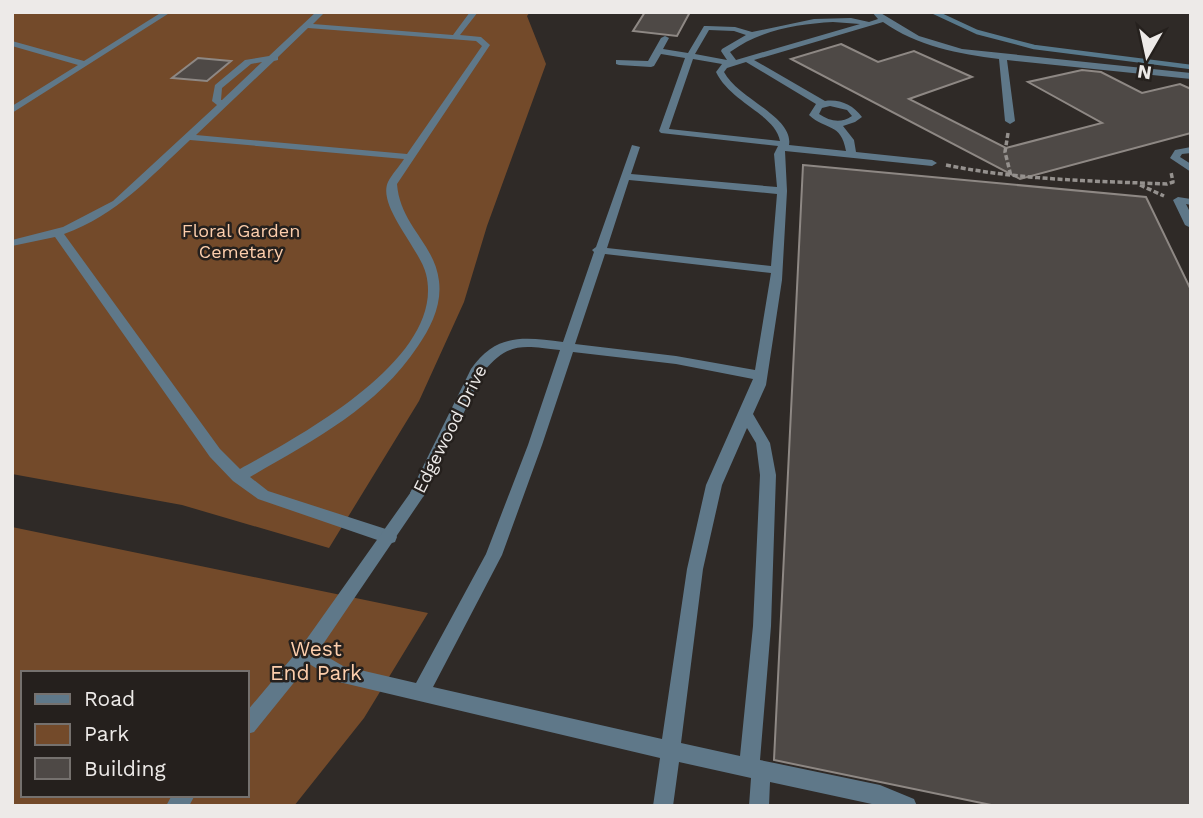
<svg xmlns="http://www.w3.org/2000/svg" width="1203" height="818" viewBox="0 0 1203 818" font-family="'Work Sans',sans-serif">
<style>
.green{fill:#734a2a;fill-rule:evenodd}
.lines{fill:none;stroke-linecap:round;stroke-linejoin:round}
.stream{stroke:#58798c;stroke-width:4.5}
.building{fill:#4e4946;stroke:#8e8884;stroke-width:2}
.path{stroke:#95918e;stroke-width:3.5;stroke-dasharray:5 2.5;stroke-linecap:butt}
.service{fill:#5f7889;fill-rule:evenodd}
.minor{fill:#5f7889;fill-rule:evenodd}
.labels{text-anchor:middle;stroke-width:5;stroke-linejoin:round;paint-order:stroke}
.park-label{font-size:18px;fill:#fdceac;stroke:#25201d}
.street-label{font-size:18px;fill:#edeae8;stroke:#25201d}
.near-park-label{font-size:21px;fill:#fdceac;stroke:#25201d}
</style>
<rect width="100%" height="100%" fill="#2f2a27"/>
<path class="green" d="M12 12H530L527 16 546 64 487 226 464 302 419 401 329 548 182 505 12 474Z
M12 527 428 613 364 718 294 806H12ZM23 673H247V795H23Z"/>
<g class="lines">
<path class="stream" d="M934 12 977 32 1034 47 1191 67"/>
</g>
<path class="building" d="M645 12H690L677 36 633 31Z
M841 44 878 62 914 51 972 77 909 99 1006 148 1102 123 1028 82 1082 70 1101 72 1142 93 1180 84 1191 89V133L1020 179 791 59Z
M198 58 231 61 207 81 172 78Z
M803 165 1146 197 1191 290V806H996L774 760Z"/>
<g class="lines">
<path class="path" d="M1008 133 1005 152 1011 176
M946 165C1019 180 1093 181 1167 184L1173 182 1171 172
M1140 185 1164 196"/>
<path class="service" d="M162 12H171L12 113V106L78 65 12 46V41L84 61Z
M316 12H325L313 24 453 35 470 12H478L460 35 481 37 490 45 397 184C400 225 435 244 439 281 442 305 431 327 418 346 377 408 312 441 250 477L268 491 395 532 397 537 395 542 389 544 258 499 233 481 210 457 55 237 12 246V240L63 227 113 201 217 105 212 101 215 85 245 60 269 56ZM308 28 476 41 482 46 407 154 196 135 274 61 278 60V57ZM262 62 222 100H221L222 88 251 64ZM190 140 404 159C399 167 392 174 388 182 377 206 420 249 426 274 447 358 299 436 240 469L220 449 64 234C117 215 150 177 190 140Z
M872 12H879L919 36 962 49 1191 73V79L1007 60 1015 121 1010 124 1005 121 999 59C959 54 917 46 883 22L754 60 825 101C840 99 853 105 862 117L855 122 843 126 854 140 856 152 932 160 937 163 932 166 785 151 787 191 782 280 766 385 753 414 770 443 776 475 771 626 760 760 880 785 914 799 917 806H881L770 782 769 806H749L751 778 679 762 673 806H653L660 758 339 682 301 659 298 653 301 647 307 645 343 666 416 683 486 554 528 445 560 350C524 346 509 341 484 371L423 497H413L410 493 471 369C496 333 524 337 563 342L594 252 592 250 596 247 632 145 640 147 631 174 777 187 774 154 778 146 661 133 659 131 685 58 661 54 654 66 651 67 619 65 616 64V60L648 61 661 38 665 36 669 38 663 49 688 53 704 26H707L735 27 752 32 814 19 851 18 869 22 878 19ZM833 22 860 24 736 60 730 52C760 30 797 24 833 22ZM709 30 734 31 746 35 722 49 721 51 727 60 695 54ZM693 59 722 64 716 72C731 103 775 114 780 141L669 129ZM746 62 816 104 809 115C826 131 841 122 846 151L789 145C794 117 737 98 724 72L727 68ZM830 106 847 110 852 116C840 124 830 121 819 114L822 108ZM629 180 777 194 771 266 607 248ZM605 254 771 273 755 370 676 356 575 344ZM573 352 676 364 753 379 706 485 687 569 662 739 433 687 502 555 542 445ZM747 428 756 443 760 475 753 626 740 756 681 743 703 569 722 485Z
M1191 147V153L1182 154 1180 157 1191 164V172L1170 158 1175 150Z
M1178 197 1191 199V205L1186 204 1191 214V228L1185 225 1173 200Z"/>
<path class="minor" d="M418 487 423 489 426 493 423 497 313 659 254 732 247 734V711L301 647 413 489Z
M172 795H195L189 806H166Z"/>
</g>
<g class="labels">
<g class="park-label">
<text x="241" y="237">Floral Garden<tspan x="241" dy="21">Cemetary</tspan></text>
</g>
<g class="street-label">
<text transform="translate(450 429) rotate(-63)" y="6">Edgewood Drive</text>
</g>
<g class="near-park-label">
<text x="316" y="656">West<tspan x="316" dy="24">End Park</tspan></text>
</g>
</g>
<rect width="1203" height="818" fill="none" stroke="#edeae8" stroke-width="28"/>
<rect x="21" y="671" width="228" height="126" fill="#25201d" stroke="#75716e" stroke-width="2"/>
<rect x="35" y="694" width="35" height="10" fill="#5f7889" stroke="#75716e" stroke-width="2"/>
<text x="84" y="706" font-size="21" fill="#edeae8">Road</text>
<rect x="35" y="724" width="35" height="21" fill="#734a2a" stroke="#75716e" stroke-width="2"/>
<text x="84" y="741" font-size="21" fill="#edeae8">Park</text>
<rect x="35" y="758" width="35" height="21" fill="#4e4946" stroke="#75716e" stroke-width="2"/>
<text x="84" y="776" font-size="21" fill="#edeae8">Building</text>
<g transform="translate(1147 56) rotate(189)" stroke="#25201d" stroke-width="5" paint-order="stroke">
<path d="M0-5L12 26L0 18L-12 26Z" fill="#edeae8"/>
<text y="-10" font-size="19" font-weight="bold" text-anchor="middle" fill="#edeae8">N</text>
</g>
</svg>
